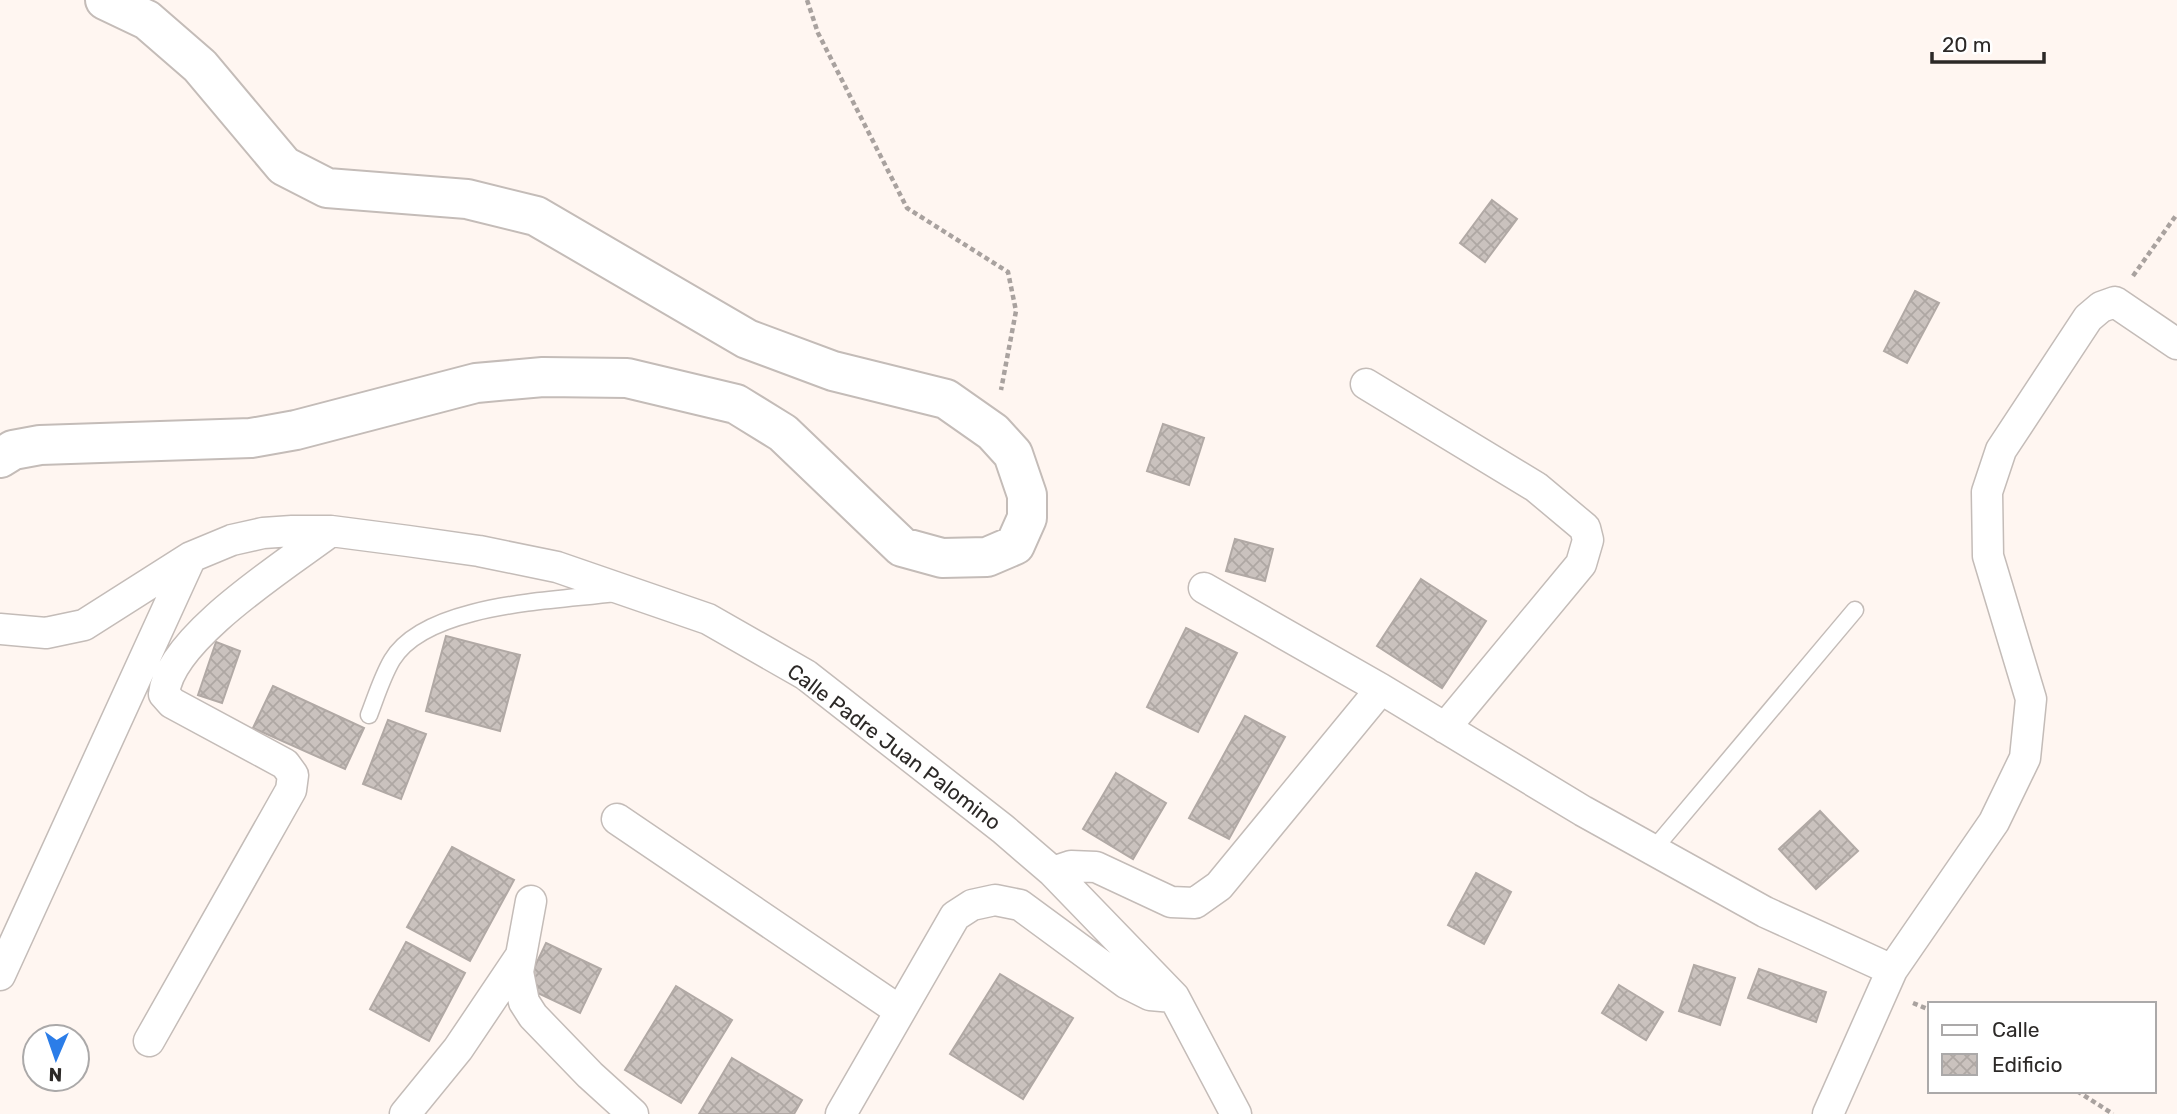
<svg xmlns="http://www.w3.org/2000/svg" width="2177" height="1114" viewBox="0 0 2177 1114" font-family="Rubik,sans-serif">
<style>
.building{fill:url(#building-cross-hatch);stroke:#b1a9a5;stroke-width:2}
.lines{fill:none;stroke-linecap:round;stroke-linejoin:round}
.lane-casing{stroke:#c4bcb8;stroke-width:19}
.street-casing{stroke:#c4bcb8;stroke-width:33}
.secondary-casing{stroke:#c4bcb8;stroke-width:42}
.path{stroke:#a9a29f;stroke-width:4.5;stroke-dasharray:5 3.5;stroke-linecap:butt}
.lane{stroke:#fff;stroke-width:16}
.street{stroke:#fff;stroke-width:30}
.secondary{stroke:#fff;stroke-width:38}
.labels{text-anchor:middle;stroke-width:7;stroke-linejoin:round;paint-order:stroke}
.street-label{font-size:21px;fill:#2c2927;stroke:#fff}
</style>
<defs>
<pattern id="building-cross-hatch" width="8" height="8" patternUnits="userSpaceOnUse" patternTransform="scale(1.75)"><rect width="8" height="8" fill="#cac2be"/><path d="M0 0l8 8M0 8l8-8" fill="none" stroke="#aea7a3"/></pattern>
</defs>
<rect width="100%" height="100%" fill="#fff6f1"/>
<path class="building" d="M1492 200 1517 219 1485 262 1460 243Z
M1915 291 1939 303 1907 363 1884 351Z
M1163 424 1204 438 1189 485 1147 471Z
M1235 539 1273 549 1265 581 1226 571Z
M1421 579 1486 621 1442 688 1377 646Z
M1186 628 1237 653 1198 732 1147 707Z
M446 636 520 655 500 731 426 711Z
M216 642 240 651 222 703 198 695Z
M273 686 364 728 345 769 253 728Z
M1245 716 1285 737 1229 839 1189 818Z
M388 720 426 734 401 799 363 784Z
M1116 773 1166 803 1133 859 1083 829Z
M1820 811 1858 851 1816 889 1779 849Z
M452 847 514 880 470 961 407 927Z
M1476 873 1511 892 1484 944 1448 925Z
M406 942 465 973 429 1041 370 1009Z
M546 943 601 969 580 1013 525 987Z
M1694 965 1735 978 1720 1025 1679 1011Z
M1759 969 1826 992 1816 1022 1748 998Z
M1000 974 1073 1018 1023 1099 950 1054Z
M1619 985 1663 1012 1646 1040 1602 1013Z
M676 986 732 1020 681 1103 625 1070Z
M732 1058 802 1100 794 1114H699Z"/>
<g class="lines">
<g class="lane-casing">
<path id="lane" d="M369 715C376 697 382 677 392 660 426 603 555 601 615 593
M1653 850 1855 610"/>
</g>
<g class="street-casing">
<path id="street" d="M1366 384 1536 487 1585 528 1588 540 1581 564 1445 728
M1204 588 1381 689 1583 811 1765 912 1892 970
M0 629 46 633 84 625 191 557 232 540 263 533 292 531H331L408 541 479 551 557 567 708 619 806 675 1003 829 1053 872 1174 997 1236 1114
M617 819 900 1011
M1053 872 1071 866 1096 867 1171 902 1195 903 1219 886 1381 689
M531 901 518 972 524 1002 533 1016 590 1075 633 1114
M0 975 191 557
M149 1041 291 790 293 775 285 764 172 703 164 694C169 638 287 564 331 531
M405 1114 458 1049 520 957
M841 1114 955 916 972 905 995 900 1020 905 1126 983 1150 995 1173 997
M1828 1114 1892 970 1994 822 2025 758 2031 699 1988 556 1987 492 2001 450 2088 318 2101 307 2115 302 2177 344"/>
</g>
<g class="secondary-casing">
<path id="secondary" d="M0 458 13 450 40 445 251 438 296 430 476 383 543 377 627 378 736 404 783 433 902 547 942 558 987 557 1015 545 1027 518V495L1013 454 993 432 946 399 833 371 747 339 536 216 467 199 327 188 284 166 200 66 147 20 105 0"/>
</g>
<path class="path" d="M807 0 818 33 907 208 1008 272 1016 311 1001 390
M2133 276 2177 214
M1913 1003 1930 1010
M2077 1091 2113 1114"/>
<use href="#lane" class="lane"/>
<use href="#street" class="street"/>
<use href="#secondary" class="secondary"/>
</g>
<g class="labels">
<g class="street-label">
<text transform="translate(894 747) rotate(37)" y="7">Calle Padre Juan Palomino</text>
</g>
</g>
<rect x="1928" y="1002" width="228" height="91" fill="#ffffff" stroke="#aba9a9" stroke-width="2"/>
<rect x="1942" y="1025" width="35" height="10" fill="#ffffff" stroke="#aba9a9" stroke-width="2"/>
<text x="1992" y="1037" font-size="21" fill="#2c2927">Calle</text>
<rect x="1942" y="1054" width="35" height="21" fill="url(#building-cross-hatch)" stroke="#aba9a9" stroke-width="2"/>
<text x="1992" y="1072" font-size="21" fill="#2c2927">Edificio</text>
<g transform="translate(56 1058) rotate(182)"><circle r="33" fill="#ffffff" stroke="#aba9a9" stroke-width="2"/>
<path d="M0-5L12 26L0 18L-12 26Z" fill="#2b7de8"/>
<text y="-10" font-size="19" font-weight="bold" text-anchor="middle" fill="#2c2927">N</text>
</g>
<path d="M1932 52v10h112v-10" fill="none" stroke="#2c2927" stroke-width="3.5"/>
<text x="1942" y="52" font-size="21" fill="#2c2927" stroke="#ffffff" stroke-width="5" paint-order="stroke">20 m</text>
</svg>
